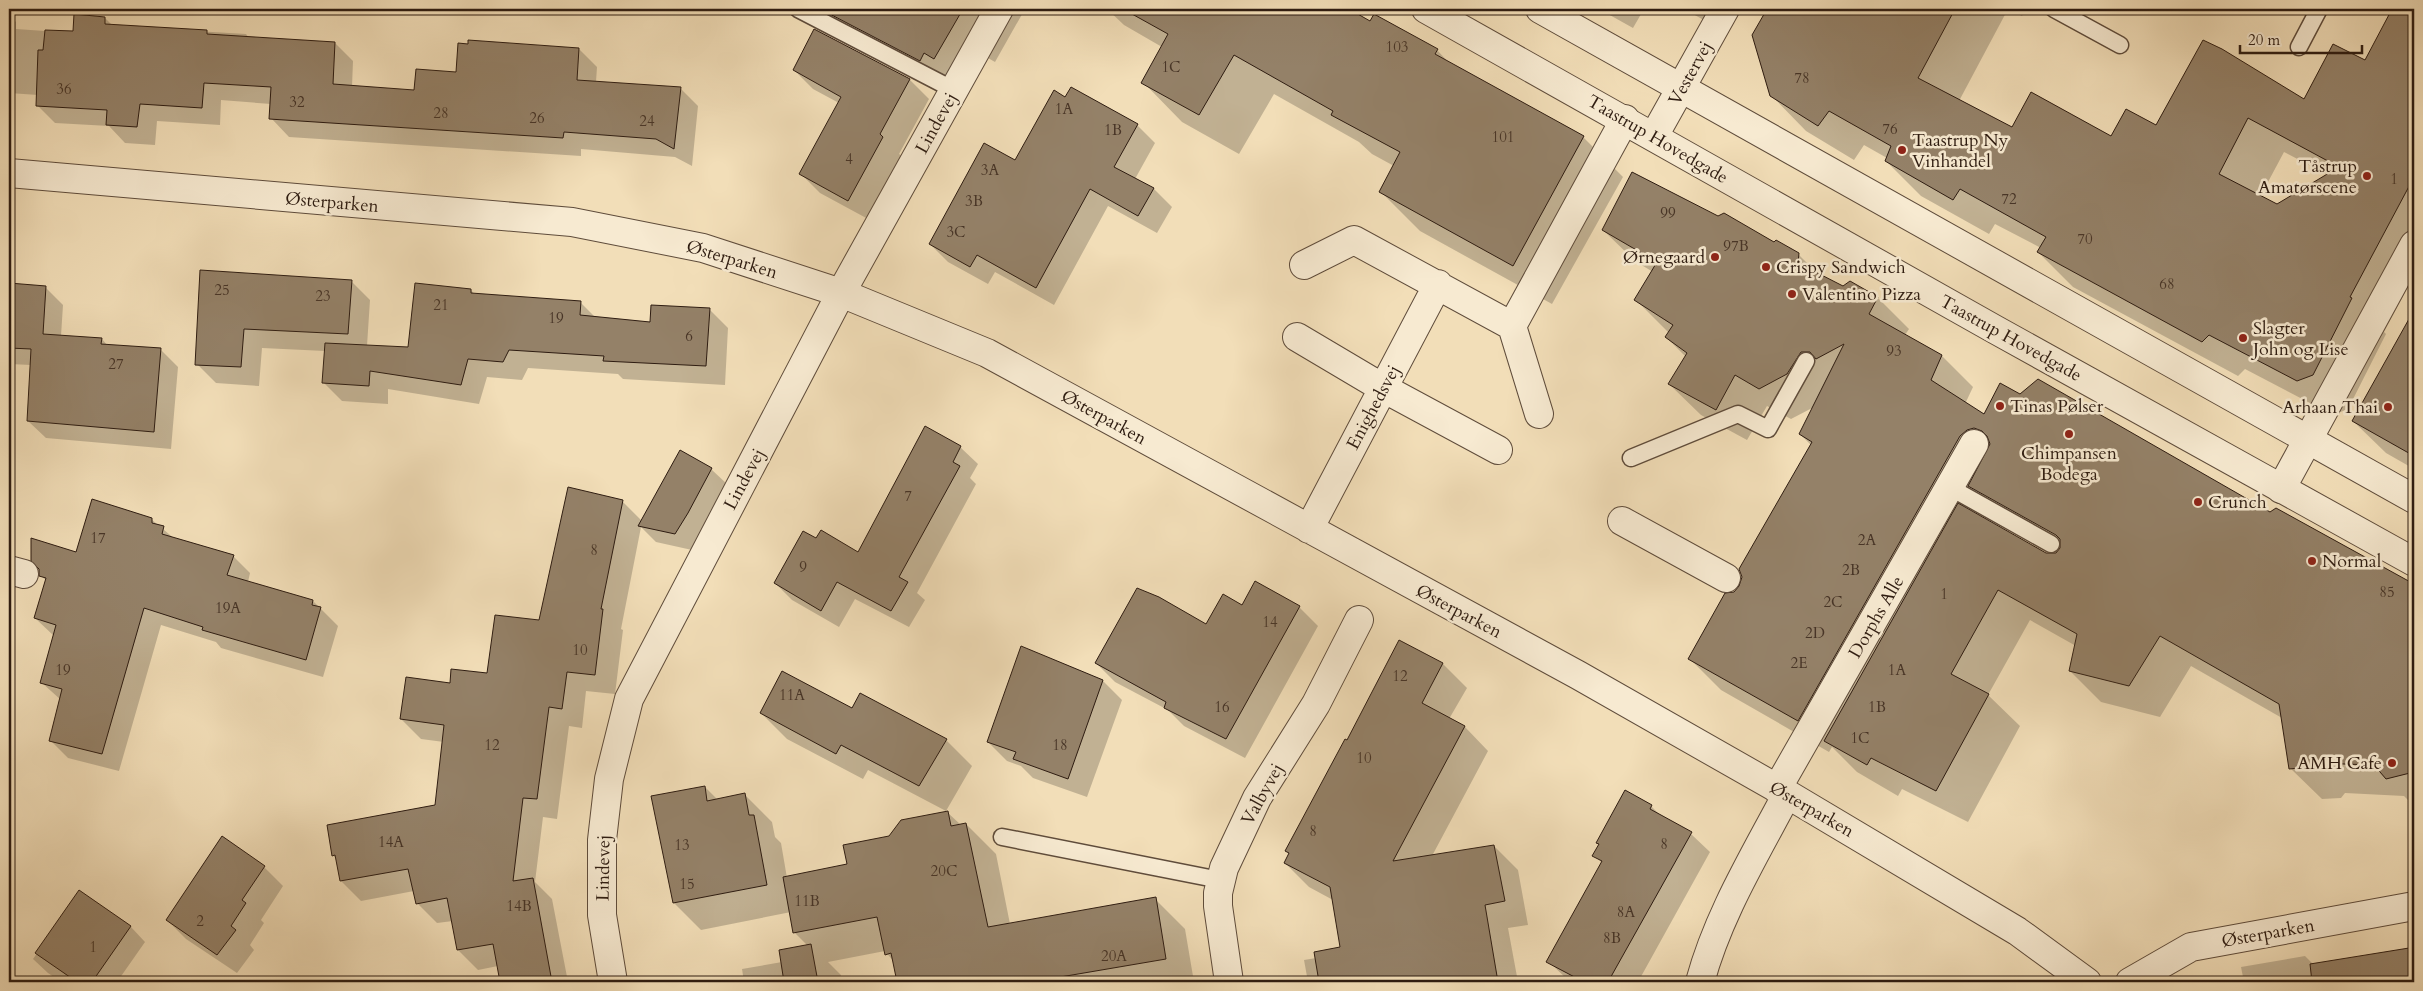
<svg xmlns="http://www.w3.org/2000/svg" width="2423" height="991" viewBox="0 0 2423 991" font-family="Cardo,serif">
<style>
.shadow{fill:#0003;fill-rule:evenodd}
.building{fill:#948168;stroke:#2e1c11;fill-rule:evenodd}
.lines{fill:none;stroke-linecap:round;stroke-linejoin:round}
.service-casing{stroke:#5f4c3b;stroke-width:19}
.minor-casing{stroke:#5f4c3b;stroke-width:30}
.tertiary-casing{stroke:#5f4c3b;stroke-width:30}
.service{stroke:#f7ead1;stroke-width:16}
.minor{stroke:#f7ead1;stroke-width:28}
.tertiary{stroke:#f7ead1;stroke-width:28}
.poi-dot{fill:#8f2418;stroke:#f7ead1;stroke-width:2}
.labels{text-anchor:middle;stroke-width:5;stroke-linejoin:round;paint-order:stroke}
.number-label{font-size:15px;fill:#483527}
.street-label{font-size:18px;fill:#2e1c11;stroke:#f7ead1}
.poi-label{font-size:18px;fill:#2e1c11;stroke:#f7ead1;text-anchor:start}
</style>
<rect width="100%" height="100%" fill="#f2deb8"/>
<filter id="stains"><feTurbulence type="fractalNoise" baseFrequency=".004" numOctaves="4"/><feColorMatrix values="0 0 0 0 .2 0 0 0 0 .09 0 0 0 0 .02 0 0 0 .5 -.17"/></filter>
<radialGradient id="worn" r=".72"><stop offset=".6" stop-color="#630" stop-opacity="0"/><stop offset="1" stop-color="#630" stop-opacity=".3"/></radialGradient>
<path class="shadow" d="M826 9H1025L995 62 988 58 954 94 859 45 825 11Z
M1107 9H1346L1371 23 1437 50 1452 66 1583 137 1623 177 1552 304 1420 231 1380 191 1394 166 1372 154 1359 142 1274 94 1239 154 1182 122 1143 82 1162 47 1124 25Z
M1599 9H1644L1633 28Z
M1684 9H1741L1727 33Z
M1769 9H2026L2022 16 2008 9 1959 101 2013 128 2111 138 2157 126 2305 100 2365 62 2393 9H2414V276L2384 332 2386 334 2348 409 2333 415 2245 369 2238 376 2073 287 2038 252 2041 248 1995 224 1989 234 1921 196 1886 161 1887 158 1864 145 1854 160 1806 131 1771 95 1753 35ZM2284 152 2328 175 2277 206 2260 197Z
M9 15 16 22V29L74 33 105 18 113 26 246 34 249 38 335 43 353 61 352 87 415 91 457 73 579 49 597 67 596 82 680 88 698 106 692 166 675 157 581 149V156L289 137 271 118V104L221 100 220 125 157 121 155 145 125 143 109 126 55 123 37 105 38 95 9 93Z
M815 30 910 80 929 99 899 154 902 156 868 219 820 193 801 174 839 103 813 89 794 70Z
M1065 98 1137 125 1155 143 1135 179 1154 189 1172 207 1157 233 1108 206 1054 305 995 272 988 284 948 262 930 244 1015 162Z
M1718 218 1798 254 1818 274 1844 287 1850 282 1878 298 1909 329 1905 335 1942 356 1973 387 1965 404 1984 416 2020 395 2270 514 2276 509 2414 586V806L2404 796 2345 793 2341 798 2322 799 2290 768 2282 718 2191 666 2160 717 2101 702 2070 671 2076 646 2030 620 1988 695 2020 726 1968 822 1902 789 1898 796 1857 772 1832 747 1829 752 1721 690 1690 659 1741 587 1743 577 1811 445 1800 434 1814 407 1791 419 1767 406 1747 440 1701 415 1669 384 1686 357 1666 337 1669 333 1636 300 1653 272 1635 261 1603 230ZM1977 493 2001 517 2059 551 2056 554H2046L1967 510Z
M201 272 351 281 370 300 367 346 409 349 471 290 475 295 580 302 596 318 652 323 709 309 728 328 725 385 623 379 618 374 528 368 522 380 487 377 479 404 388 389V404L342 401 323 382 325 351 262 348 259 386 216 383 197 364Z
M9 285 45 287 63 305 61 336 102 339 108 346 160 349 178 367 171 449 46 438 28 421 31 365 9 364Z
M2414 312V469L2386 453 2353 421Z
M960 447 978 464 970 478 976 484 917 593 925 600 909 627 855 599 839 627 792 600 775 583 817 540 859 554Z
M711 469 728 485 692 550 656 542 641 527 621 629 623 630 615 694 586 691 582 728 569 726 557 819 543 817 535 882 552 899 568 982H501L498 966 478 970 458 950 453 921 437 923 417 903 414 891 361 901 341 881 337 860 333 855 436 806 444 742 421 739 401 719 452 684 488 674 540 621 622 501 642 521Z
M151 519 176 540 233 556 250 573 248 582 313 601 338 626 323 677 221 648 216 642 161 625 119 771 68 758 50 740 61 700 41 682 54 636 35 618 47 581 40 575 77 553Z
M1256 582 1299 607 1318 626 1245 758 1184 726 1168 710 1115 682 1096 663 1207 626 1243 606Z
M1400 641 1443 664 1467 688 1449 719 1465 727 1488 751 1432 856 1494 846 1518 870 1528 925 1508 928 1518 982H1308L1304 960 1316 958 1342 948 1333 900 1309 887 1285 863 1290 854 1286 851 1348 742Z
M1103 681 1122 700 1087 797 1033 778 1021 766 1007 761 988 742Z
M853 709 946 740 972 766 946 811 868 770 863 779 787 739 761 713Z
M705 787 718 800 745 795 772 822 775 837 781 843 787 878 848 865 890 837 947 812 961 825 966 824 996 854 1010 924 1155 899 1185 929 1194 982H898L894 962 885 951 828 962 841 975 842 982H744L742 969 782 962 808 946 795 933 791 912 701 930 674 903 652 797Z
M1651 806 1663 818 1691 834 1710 852 1638 982H1570L1548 961 1602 863 1594 855Z
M264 867 283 886 261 920 264 923 250 945 254 950 237 973 186 939 167 920Z
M79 892 131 927 145 942 117 982H61L48 973 33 959Z
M2409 949 2414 955V982H2244L2241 967 2305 956 2314 965Z"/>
<path class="building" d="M825 9H963L934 59 924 53 920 61 824 11Z
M1123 9H1349L1370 21 1374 14 1438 49 1435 54 1584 136 1513 266 1379 192 1400 152 1331 115 1333 111 1234 55 1199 115 1141 83 1168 34Z
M1767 9H1955L1918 78 2012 127 2031 92 2111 136 2126 109 2156 125 2203 40 2222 49 2304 99 2333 44 2365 60 2392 9H2414V177L2350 297 2352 298 2313 375 2297 381 2209 335 2202 342 2037 252 2046 237 1960 189 1953 200 1885 161 1891 146 1829 111 1818 126 1770 96 1752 35ZM2248 118 2339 167 2277 204 2219 174Z
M74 14 105 17V24L207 30V34L335 42 333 84 414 90 416 69 456 72 458 43 468 44V40L579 48 577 80 681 87 674 149 656 139 564 132 563 138 269 119 271 87 204 83 202 108 140 104 137 127 106 125 107 110 36 106 38 50H43L45 30 73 31Z
M814 29 910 79 880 134 883 137 848 201 799 174 841 97 793 70Z
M1071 87 1138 124 1114 167 1154 188 1138 216 1090 189 1036 288 977 255 970 267 929 244 984 143 1015 160 1054 90 1065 97Z
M1632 172 1718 216 1724 213 1774 242 1776 240 1799 253 1798 263 1843 286 1850 281 1878 297 1869 314 1942 355 1931 380 1984 414 2000 383 2020 394 2038 379 2270 512 2276 508 2414 584V772L2386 779 2374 765 2314 763 2310 767 2289 769 2279 704 2160 636 2129 686 2069 671 2077 634 1998 590 1951 674 1989 694 1936 791 1871 758 1867 765 1824 741 1958 503 2046 553H2056L2060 548V539L2056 535 1968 486 1990 444 1987 436 1982 431 1974 428 1967 430 1960 436 1798 721 1688 659 1725 593 1734 592 1739 586 1742 577 1739 569 1812 442 1799 434 1844 344 1816 359 1810 352H1801L1787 374 1759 389 1735 375 1716 410 1668 384 1687 353 1665 337 1673 325 1634 300 1657 262 1602 230Z
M200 270 352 280 348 334 244 329 241 367 195 365Z
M9 283 46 286 43 334 102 338 101 344 161 348 154 432 27 421 31 349 9 348Z
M415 283 471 289V293L581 301 580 315 650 322 651 305 710 308 706 366 603 361 604 356 509 350 503 362 468 359 461 385 370 371 369 386 322 383 325 343 408 347Z
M2414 310V456L2352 421Z
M925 426 961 446 953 462 960 466 899 577 908 582 891 611 837 582 821 611 774 583 803 531 816 538 821 530 858 552Z
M680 450 712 468 688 513 675 534 638 526Z
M568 487 623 500 601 609H603L595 675 567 672 562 709 549 707 537 799 523 798 513 881 533 878 552 982H500L493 944 457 950 447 898 416 904 408 869 340 881 335 855 332 856 327 825 435 805 444 725 400 719 406 677 450 683 451 669 487 673 495 615 539 620Z
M92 499 152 518V523L164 526 162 534 234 555 227 575 313 600 312 605 321 607 306 660 202 630 203 627 144 608 102 754 49 741 62 689 40 683 56 625 34 618 46 578 39 576V569L31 561V538L76 552Z
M1255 581 1300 606 1226 739 1164 708 1166 702 1095 663 1137 588 1159 597 1206 624 1223 594 1242 605Z
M1399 640 1443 663 1422 703 1465 726 1393 861 1494 845 1505 901 1485 905 1498 982H1319L1314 952 1340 947 1330 887 1284 863 1289 853 1285 851 1345 739 1347 740Z
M1021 646 1103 680 1068 779 1013 759 1016 752 987 742Z
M782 671 852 708 860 693 947 739 919 786 841 745 836 754 760 713Z
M705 786 707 801 745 793 749 815H754L767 885 673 903 651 796Z
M1625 790 1652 805 1650 809 1692 832 1608 982H1584L1546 962 1602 861 1592 856 1599 844 1596 843Z
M948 811 951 826 966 823 988 927 1156 897 1166 959 1031 982H897L891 953 885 955 877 917 793 933 783 877 847 864 843 845 889 836 901 820Z
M222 836 265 866 242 900 246 903 231 926 236 930 217 955 166 920Z
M79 890 131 926 92 982H77L35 953Z
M811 944 818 982H784L779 950Z
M2409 948 2414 982H2312L2310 964Z"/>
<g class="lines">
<g class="service-casing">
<path id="service" d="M798 9 954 90
M2054 9 2120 45
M2299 47 2319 9
M1631 458 1738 414 1768 429 1806 361
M1951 488 2051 544
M1002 837 1220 880"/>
</g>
<g class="minor-casing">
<path id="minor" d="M1654 136 1725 9
M9 173 572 222 703 248 841 293 987 353 1578 675 1787 794 2017 931 2087 982
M1304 265 1354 240 1512 326
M1297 337 1383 388 1498 450
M1539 414 1512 326 1625 119
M2281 489 2414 245
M1622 521 1726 578
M1309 529 1438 284
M9 570 24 574
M1777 789 1974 444
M613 982 602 915V840L609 779 629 699 841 293 999 9
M1229 982 1218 906V893L1224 868 1257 798 1316 704 1359 620
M1700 982C1718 915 1755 855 1787 794
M2130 982 2191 947 2414 906"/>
</g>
<g class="tertiary-casing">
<path id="tertiary" d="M1426 9 1996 330 2414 562
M1540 9 2414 499"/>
</g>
<use href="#service" class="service"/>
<use href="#minor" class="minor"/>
<use href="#tertiary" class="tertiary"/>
</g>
<g class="poi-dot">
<circle cx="1902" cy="150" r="5"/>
<circle cx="2367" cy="176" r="5"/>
<circle cx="1715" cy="257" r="5"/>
<circle cx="1766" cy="267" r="5"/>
<circle cx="1792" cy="294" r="5"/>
<circle cx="2243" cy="338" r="5"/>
<circle cx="2000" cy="406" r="5"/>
<circle cx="2388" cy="407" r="5"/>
<circle cx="2069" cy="434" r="5"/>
<circle cx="2198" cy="502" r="5"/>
<circle cx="2312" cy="561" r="5"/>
<circle cx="2392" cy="763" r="5"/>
</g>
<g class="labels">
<g class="number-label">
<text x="1397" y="52">103</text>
<text x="1171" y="72">1C</text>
<text x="1802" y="83">78</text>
<text x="64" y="94">36</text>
<text x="297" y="107">32</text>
<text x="1064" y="114">1A</text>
<text x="441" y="118">28</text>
<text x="537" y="123">26</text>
<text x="647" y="126">24</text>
<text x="1890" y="134">76</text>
<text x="1113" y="135">1B</text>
<text x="1503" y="142">101</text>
<text x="849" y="164">4</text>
<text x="990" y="175">3A</text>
<text x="2394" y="184">1</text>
<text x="2009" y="204">72</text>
<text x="974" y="206">3B</text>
<text x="1668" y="218">99</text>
<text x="956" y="237">3C</text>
<text x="2085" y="244">70</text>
<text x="1736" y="251">97B</text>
<text x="2167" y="289">68</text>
<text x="222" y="295">25</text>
<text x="323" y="301">23</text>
<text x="441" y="310">21</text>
<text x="556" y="323">19</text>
<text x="689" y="341">6</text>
<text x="1894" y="356">93</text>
<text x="116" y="369">27</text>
<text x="908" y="501">7</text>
<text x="98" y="543">17</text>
<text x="1867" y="545">2A</text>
<text x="594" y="555">8</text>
<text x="803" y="572">9</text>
<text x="1851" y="575">2B</text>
<text x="2387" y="597">85</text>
<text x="1944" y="599">1</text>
<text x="1833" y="607">2C</text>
<text x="228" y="613">19A</text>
<text x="1270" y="627">14</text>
<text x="1815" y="638">2D</text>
<text x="580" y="655">10</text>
<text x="1799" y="668">2E</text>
<text x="63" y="675">19</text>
<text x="1897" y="675">1A</text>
<text x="1400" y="681">12</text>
<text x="792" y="700">11A</text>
<text x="1222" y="712">16</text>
<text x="1877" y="712">1B</text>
<text x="1860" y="743">1C</text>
<text x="492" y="750">12</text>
<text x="1060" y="750">18</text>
<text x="1364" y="763">10</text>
<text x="1313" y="836">8</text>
<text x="391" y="847">14A</text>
<text x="1664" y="849">8</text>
<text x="682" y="850">13</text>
<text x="944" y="876">20C</text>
<text x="687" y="889">15</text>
<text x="807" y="906">11B</text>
<text x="519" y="911">14B</text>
<text x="1626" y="917">8A</text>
<text x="200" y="926">2</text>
<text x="1612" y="943">8B</text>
<text x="93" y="952">1</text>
<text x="1114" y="961">20A</text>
</g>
<g class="street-label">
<text transform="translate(1690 73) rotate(-61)" y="6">Vestervej</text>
<text transform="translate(936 123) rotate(-61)" y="6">Lindevej</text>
<text transform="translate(1658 139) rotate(30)" y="6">Taastrup Hovedgade</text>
<text transform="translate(332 202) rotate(5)" y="6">Østerparken</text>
<text transform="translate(732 259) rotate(17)" y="6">Østerparken</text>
<text transform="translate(2011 338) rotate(29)" y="6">Taastrup Hovedgade</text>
<text transform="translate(1373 407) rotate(-62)" y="6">Enighedsvej</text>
<text transform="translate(1104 417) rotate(29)" y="6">Østerparken</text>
<text transform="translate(744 479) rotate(-62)" y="6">Lindevej</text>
<text transform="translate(1459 611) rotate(28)" y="6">Østerparken</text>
<text transform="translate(1876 617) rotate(-60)" y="6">Dorphs Alle</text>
<text transform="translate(1262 794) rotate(-61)" y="6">Valbyvej</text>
<text transform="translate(1812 809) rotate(30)" y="6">Østerparken</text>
<text transform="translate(603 868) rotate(-89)" y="6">Lindevej</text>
<text transform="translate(2268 933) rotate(-10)" y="6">Østerparken</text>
</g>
<g class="poi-label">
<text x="1912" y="146">Taastrup Ny<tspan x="1912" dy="21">Vinhandel</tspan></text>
<text x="2357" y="172" text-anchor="end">Tåstrup<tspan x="2357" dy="21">Amatørscene</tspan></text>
<text x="1705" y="263" text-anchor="end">Ørnegaard</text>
<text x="1776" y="273">Crispy Sandwich</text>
<text x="1802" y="300">Valentino Pizza</text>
<text x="2253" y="334">Slagter<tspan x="2253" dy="21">John og Lise</tspan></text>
<text x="2010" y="412">Tinas Pølser</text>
<text x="2378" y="413" text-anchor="end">Arhaan Thai</text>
<text x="2069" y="459" text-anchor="middle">Chimpansen<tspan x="2069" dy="21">Bodega</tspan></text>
<text x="2208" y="508">Crunch</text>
<text x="2322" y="567">Normal</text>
<text x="2382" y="769" text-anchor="end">AMH Cafe</text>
</g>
</g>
<rect width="2423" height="991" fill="none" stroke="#f2deb8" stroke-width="30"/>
<rect x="10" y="10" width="2403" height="971" fill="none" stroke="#2e1c11" stroke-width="2.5"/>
<rect x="15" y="15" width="2393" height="961" fill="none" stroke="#2e1c11"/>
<path d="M2240 45v8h122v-8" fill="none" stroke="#2e1c11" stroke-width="2.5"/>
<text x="2248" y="45" font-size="15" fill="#2e1c11" stroke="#f7ead1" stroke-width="4" paint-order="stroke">20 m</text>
<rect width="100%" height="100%" filter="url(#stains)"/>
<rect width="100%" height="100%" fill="url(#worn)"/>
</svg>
